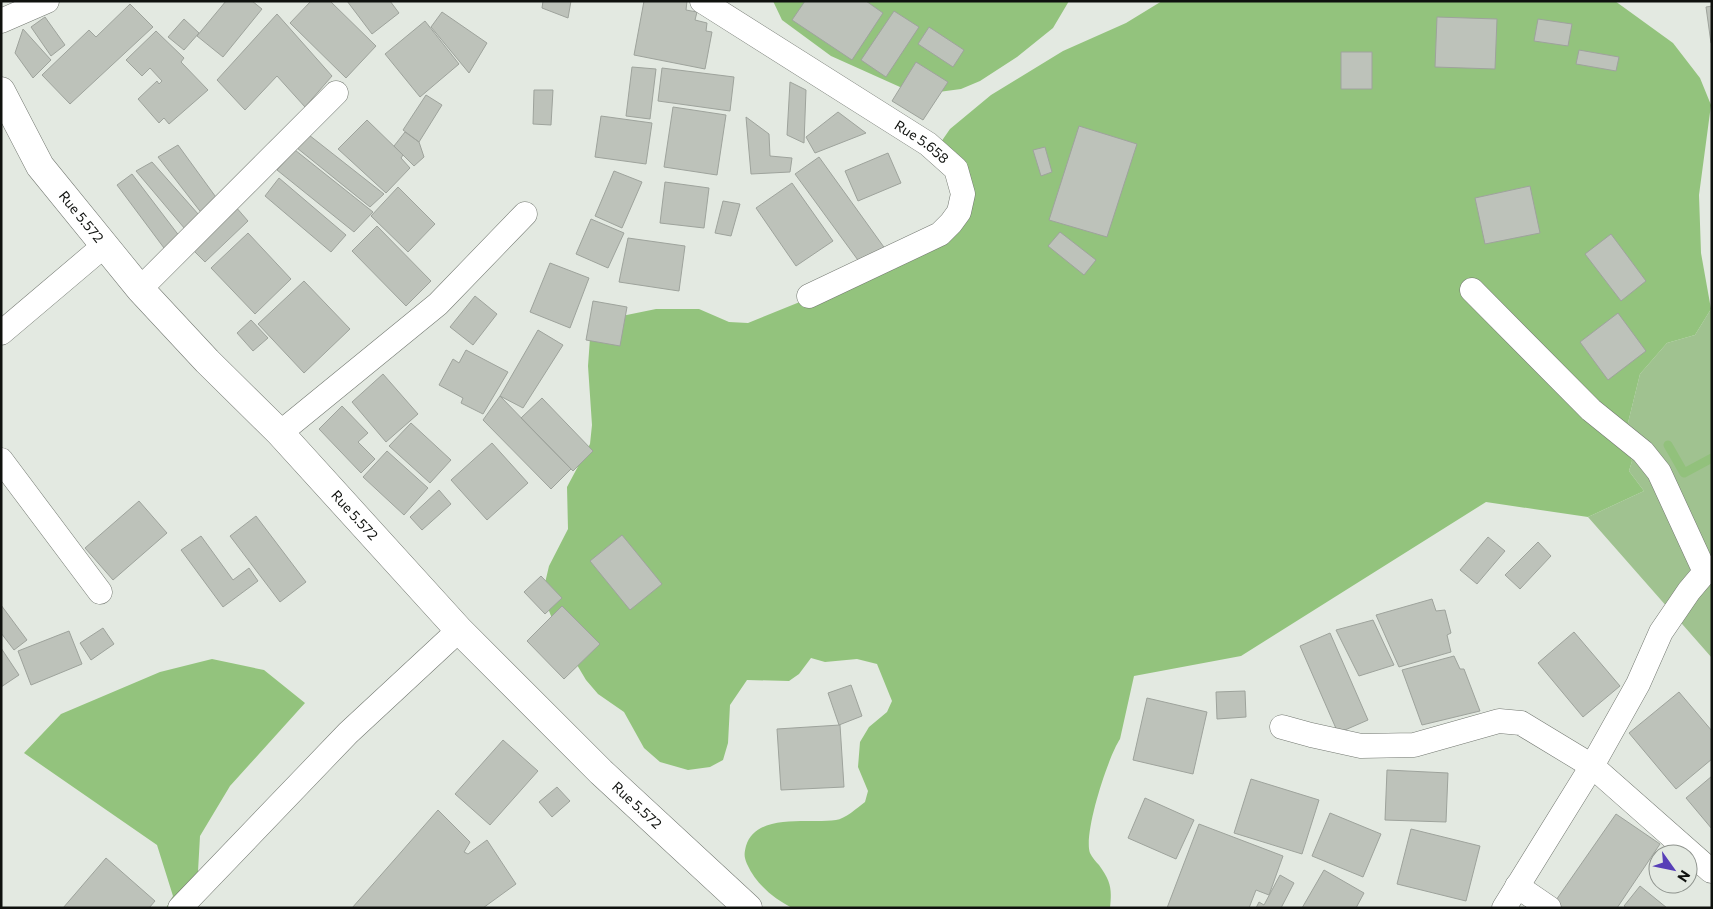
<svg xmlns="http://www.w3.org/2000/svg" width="1713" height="909" viewBox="0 0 1713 909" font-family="Commissioner,sans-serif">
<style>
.green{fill:#a0c290}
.forest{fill:#93c37d}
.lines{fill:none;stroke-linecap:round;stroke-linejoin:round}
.stream{stroke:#92c17c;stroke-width:9}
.building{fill:#bdc2ba;stroke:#9ea39c}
.minor-casing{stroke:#737871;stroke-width:25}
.tertiary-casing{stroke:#737871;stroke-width:29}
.minor{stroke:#fff;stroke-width:24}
.tertiary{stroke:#fff;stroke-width:28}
.labels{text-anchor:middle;stroke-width:4;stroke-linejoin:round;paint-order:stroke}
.street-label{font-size:14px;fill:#0f110e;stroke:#e3e9e1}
</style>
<rect width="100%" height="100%" fill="#e3e9e1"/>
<path class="green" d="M1711 309H1712V658L1588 517 1644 491 1629 471 1632 461 1626 431 1640 374 1667 343 1695 335Z"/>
<path class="forest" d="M773 1H1069L1053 28 1017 57 980 81 961 89 931 93 900 87 831 56 782 20Z
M1162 1H1615L1673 43 1700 78 1711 105 1699 195 1701 253 1711 309 1695 335 1667 343 1640 374 1626 431 1632 461 1629 471 1644 491 1588 517 1486 502 1241 656 1134 676 1120 739C1108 757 1083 834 1090 853 1092 857 1096 862 1099 865 1111 882 1112 888 1110 908H792C773 898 756 884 747 864 744 857 744 854 746 846 756 812 810 824 836 820 845 819 857 808 865 802L868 791 858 767 860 742 869 727 887 712 892 701 877 664 857 659 825 662 811 658 799 674 789 681 747 680 730 705 728 743 723 760 710 767 688 770 660 762 644 748 624 712 598 694 586 680 558 633 547 606 545 583 549 566 568 529 567 487 590 444 592 425 588 366 590 338 612 318 656 309H699L729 322 748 323 822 293 874 267 895 269 922 241 961 205 941 142 950 129 991 95 1063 51 1126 23Z
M212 659 264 670 305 703 230 786 200 836 197 889 189 908H166L173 896 157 845 24 753 61 714 160 672Z"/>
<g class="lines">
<path class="stream" d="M1668 445 1684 473 1712 458"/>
</g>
<path class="building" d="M226 1H252L262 9 223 57 197 36Z
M311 1H330L376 46 346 78 290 23Z
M347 1H390L399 13 372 34Z
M543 1H571L568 18 542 8Z
M644 1H687L686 10 697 12 695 20 707 23 706 31 712 32 705 69 634 55Z
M805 1H866L883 13 852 60 792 20Z
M130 4 153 27 70 104 42 75 89 30 96 37Z
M1712 6V43H1711L1706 7Z
M894 11 919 27 886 77 861 60Z
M442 12 487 43 469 73 431 27Z
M277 14 332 76 305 107 277 76 245 110 217 80Z
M45 17 65 45 51 56 31 27Z
M1437 17 1497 19 1495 69 1435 67Z
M184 19 199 33 184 50 168 37Z
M1538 19 1572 24 1568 46 1534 41Z
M425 21 459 64 420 97 385 54Z
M929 27 964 50 953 67 918 44Z
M23 29 51 60 33 78 15 53Z
M156 31 184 58 181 62 208 90 169 124 164 118 159 123 138 99 157 81 159 84 162 81 150 68 142 76 126 60Z
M1579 50 1619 57 1616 71 1576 64Z
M1341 52H1372V89H1341Z
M916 62 948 82 923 120 892 101Z
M632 67 656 69 650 119 626 116Z
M662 68 734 77 730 111 658 101Z
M790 82 806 90 804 143 787 135Z
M534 90H553L551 125 533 124Z
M426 95 442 105 419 142 403 130Z
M673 107 726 115 717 175 664 167Z
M838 112 866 133 815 153 806 137Z
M601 116 652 123 646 164 595 157Z
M746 117 769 134 770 156 792 158 790 172 751 174Z
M367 120 403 155 401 158 410 168 386 193 338 149Z
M1079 126 1137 144 1107 237 1049 220Z
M405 132 419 142 424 157 414 166 394 146Z
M309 135 384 194 370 207 297 148Z
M178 145 218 200 203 215 158 157Z
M1045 147 1052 172 1041 176 1033 150Z
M295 150 373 212 354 232 277 170Z
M888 153 901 183 858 201 845 171Z
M819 157 886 250 863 267 795 174Z
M152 162 199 215 185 229 136 171Z
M614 171 642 182 622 228 595 216Z
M132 174 180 237 164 248 117 185Z
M279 178 346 235 331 252 265 196Z
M665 182 709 188 704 228 660 223Z
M792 183 833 241 796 266 756 208Z
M1530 186 1540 233 1485 244 1475 198Z
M398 187 435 224 408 252 371 216Z
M723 201 740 204 731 236 715 233Z
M235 206 248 221 205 262 191 248Z
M591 219 624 233 608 268 576 254Z
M377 226 431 281 406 306 352 251Z
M1060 232 1096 260 1084 275 1048 246Z
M248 233 291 279 255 314 211 268Z
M1611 234 1646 281 1621 301 1585 254Z
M628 238 685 246 679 291 619 282Z
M550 263 589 278 570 328 530 312Z
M304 281 350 329 304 373 258 324Z
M475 296 497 314 473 345 450 327Z
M593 301 627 307 620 346 586 340Z
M1618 313 1646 351 1608 380 1580 342Z
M251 320 268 338 253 351 237 333Z
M538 330 563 345 523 408 500 396Z
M466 350 508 372 483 414 461 403 463 398 439 385 453 359 459 363Z
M383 374 418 414 386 442 352 402Z
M500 396 571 469 551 489 483 420Z
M542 398 593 451 573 471 521 418Z
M342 406 368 433 358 442 375 459 361 473 319 429Z
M411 423 451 460 430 483 389 446Z
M492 443 528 483 487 520 451 480Z
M387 451 428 488 404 515 363 477Z
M439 490 451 504 422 530 410 517Z
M139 501 167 533 113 580 85 548Z
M256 516 306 582 280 602 230 536Z
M622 535 662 584 630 610 590 561Z
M201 536 233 580 249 568 258 581 223 607 181 550Z
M1488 537 1505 551 1477 584 1460 570Z
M1538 542 1551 556 1520 589 1505 575Z
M541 576 562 598 545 614 524 592Z
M1432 599 1436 611 1445 610 1451 633 1447 635 1451 652 1399 667 1376 615Z
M1 605 27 640 14 650 1 633Z
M562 606 600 644 564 679 527 641Z
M1373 620 1394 665 1359 676 1336 630Z
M103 628 114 644 91 660 80 643Z
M69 631 82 664 31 685 18 651Z
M1574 632 1620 686 1583 717 1538 663Z
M1330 633 1368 720 1338 733 1300 646Z
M1 648 19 675 1 687Z
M1454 656 1460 669H1464L1480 711 1422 725 1402 670Z
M851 685 862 716 839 725 828 693Z
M1245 691 1246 717 1217 719 1216 692Z
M1679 692 1712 731V759L1676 789 1629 733Z
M1147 698 1207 712 1193 774 1133 760Z
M840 725 844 787 781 790 777 729Z
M503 740 538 771 490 825 455 794Z
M1387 770 1448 773 1446 822 1385 820Z
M1712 776V829L1686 798Z
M1251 779 1319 800 1302 854 1234 833Z
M557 787 570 801 552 817 539 802Z
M1145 798 1194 820 1176 859 1128 838Z
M438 810 470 842 464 852 468 854 487 840 516 884 483 908H352Z
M1330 813 1381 834 1363 877 1312 856Z
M1616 814 1660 844 1617 908H1561L1554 903Z
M1199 824 1283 856 1269 895 1256 890 1249 908H1167Z
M1411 829 1480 846 1466 901 1397 884Z
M106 858 155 901 149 908H63Z
M1324 870 1364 893 1356 908H1302Z
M1280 875 1294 883 1281 908H1256L1259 902 1264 905Z
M1640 886 1667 908H1627L1624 906Z"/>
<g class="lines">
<g class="minor-casing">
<g id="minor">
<path id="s1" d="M702 1 928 144 956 169 963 194 959 212 951 223 940 234 809 296"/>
<path d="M1 21 47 1"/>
<path d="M140 289 336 93"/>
<path d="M1472 290 1591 410 1643 452 1659 472 1705 572"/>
<path d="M1 333 105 245"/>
<path d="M280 433 438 304 525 214"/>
<path d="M1 460 100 592"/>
<path d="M1282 727 1311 735 1361 746 1414 745 1499 721 1521 723 1592 766 1711 871"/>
<path d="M1517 886 1549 908"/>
<path d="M180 908 348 733 459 630"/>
<path d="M1504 908 1592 766 1638 684 1661 632 1689 591 1705 572 1712 568"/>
</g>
</g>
<g class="tertiary-casing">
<g id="tertiary">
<path id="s2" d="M1 91 40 166 140 289 207 361 280 433 459 630 601 772 748 908"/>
</g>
</g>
<use href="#minor" class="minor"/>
<use href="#tertiary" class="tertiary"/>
</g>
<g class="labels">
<g class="street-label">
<text dy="5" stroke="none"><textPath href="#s1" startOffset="261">Rue 5.658</textPath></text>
<text dy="5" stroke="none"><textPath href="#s2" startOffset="150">Rue 5.572</textPath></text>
<text dy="5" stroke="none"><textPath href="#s2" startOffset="555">Rue 5.572</textPath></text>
<text dy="5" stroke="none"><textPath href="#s2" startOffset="960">Rue 5.572</textPath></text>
</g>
</g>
<rect width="1713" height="909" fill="none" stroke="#0f110e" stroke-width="5"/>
<g transform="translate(1673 869) rotate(123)"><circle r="24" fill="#e3e9e1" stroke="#8e938d"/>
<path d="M0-4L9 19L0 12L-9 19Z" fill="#573fb7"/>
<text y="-8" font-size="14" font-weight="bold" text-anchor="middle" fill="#0f110e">N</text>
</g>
</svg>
